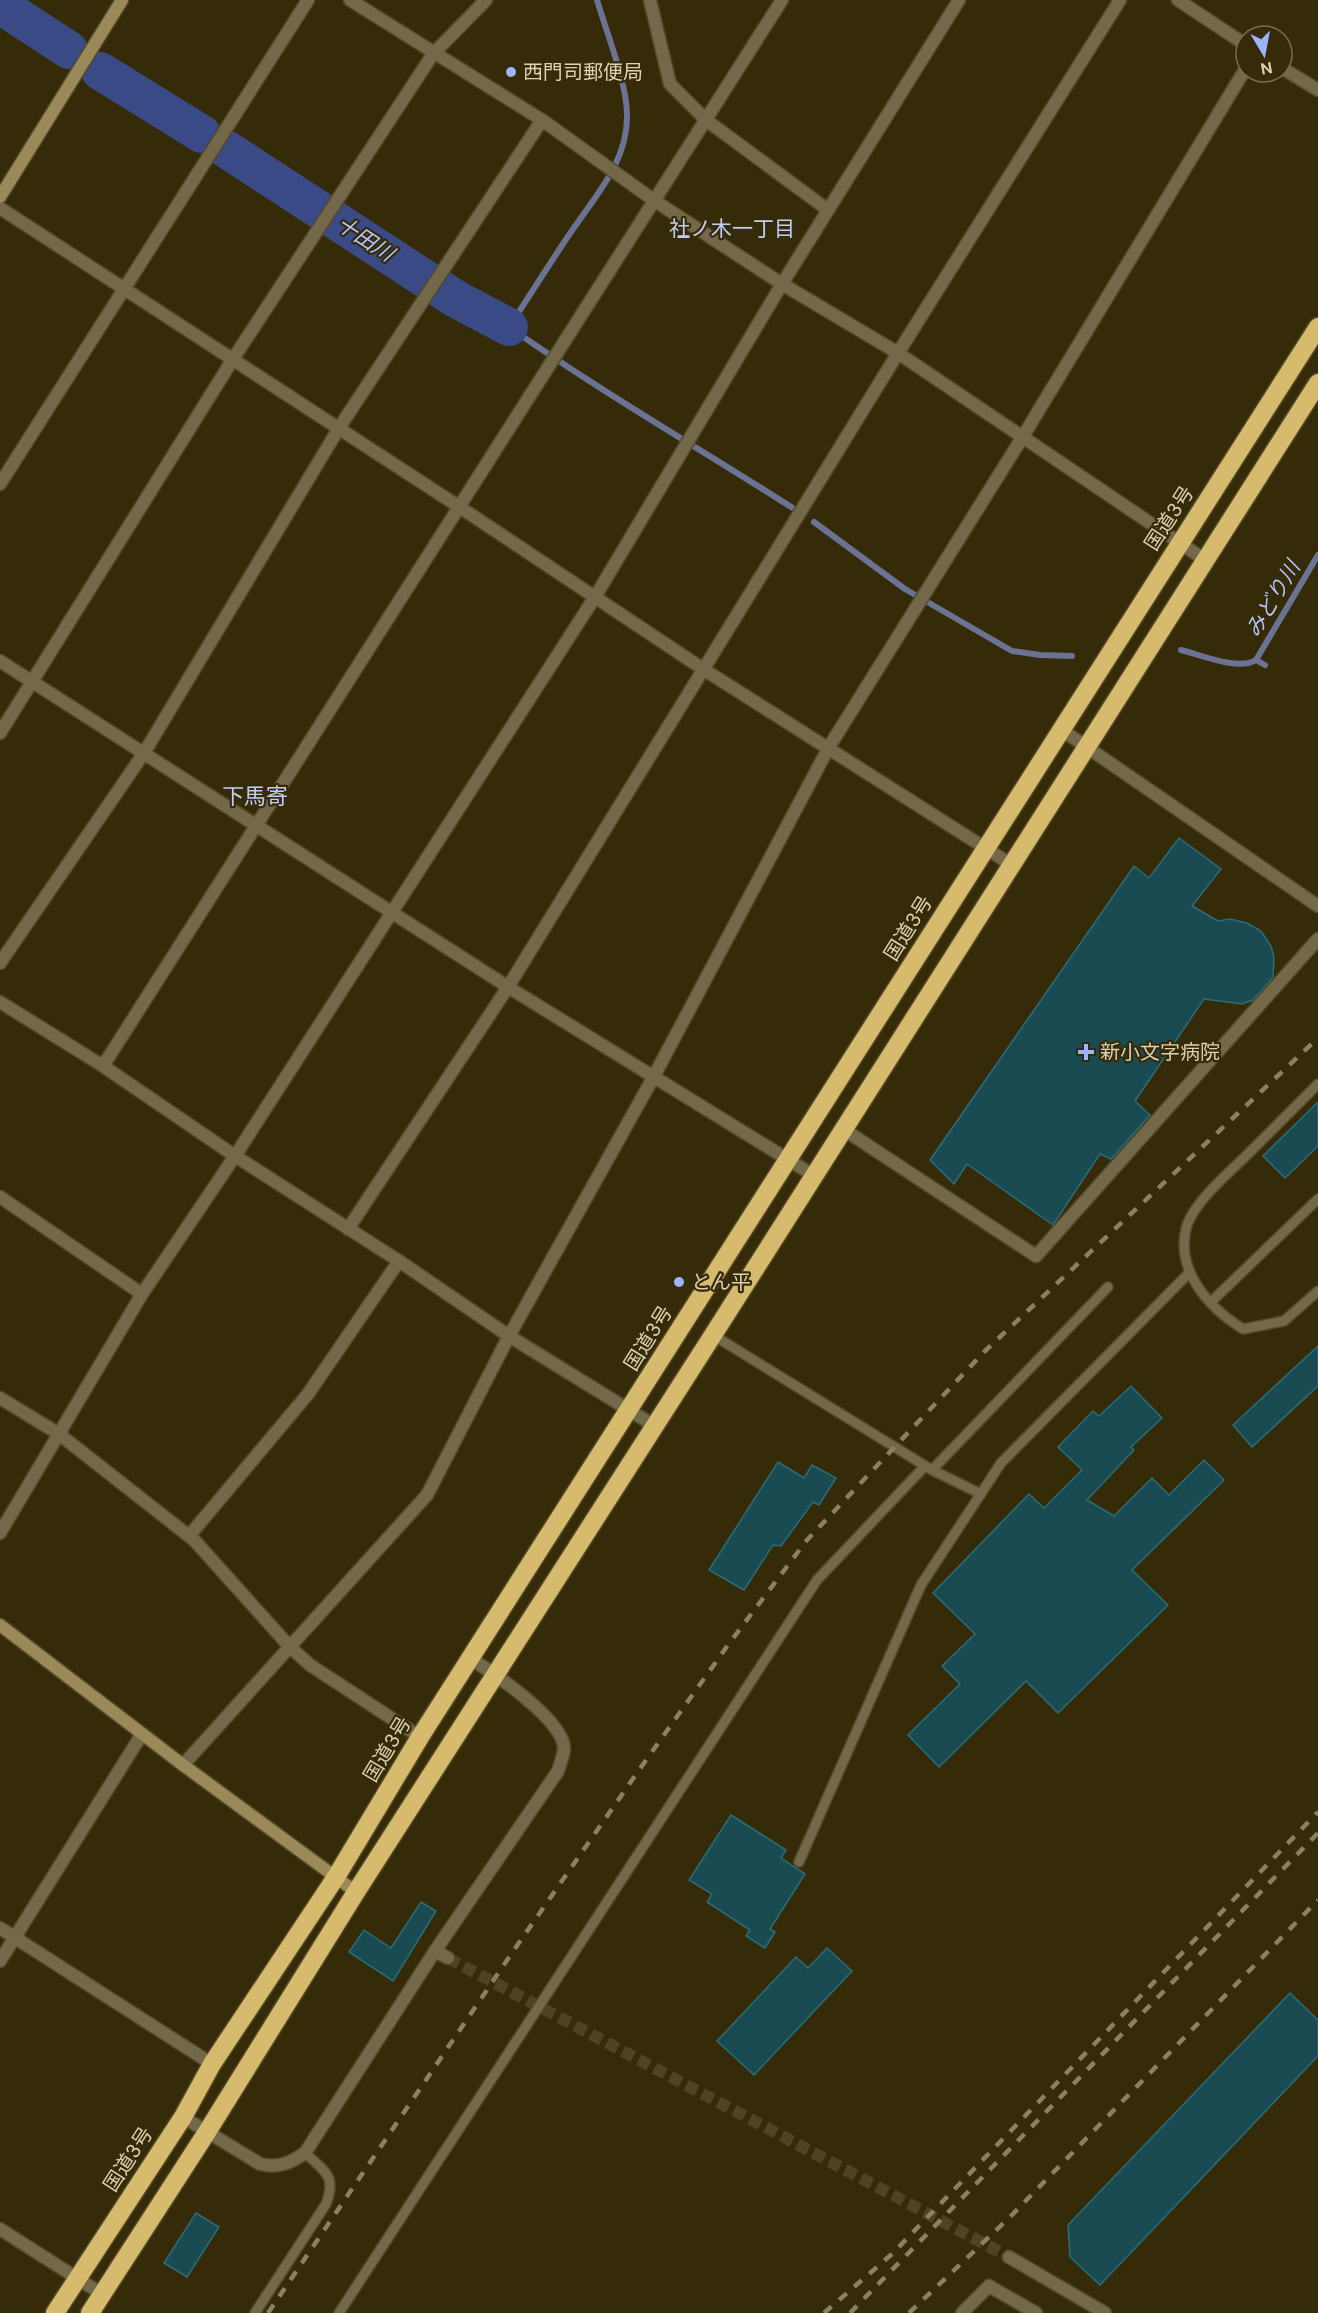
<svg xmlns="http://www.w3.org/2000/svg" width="1318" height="2313" viewBox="0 0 1318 2313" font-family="'DM Sans','Noto Sans JP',sans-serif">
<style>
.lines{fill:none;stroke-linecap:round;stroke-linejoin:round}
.stream{stroke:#6b7294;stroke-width:6}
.river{stroke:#3a4a87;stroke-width:38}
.building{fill:#1b4b52;stroke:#296e79;stroke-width:1.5}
.street-tunnel{stroke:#4f4421;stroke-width:12;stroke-dasharray:12 6;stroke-linecap:butt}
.lane-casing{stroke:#544926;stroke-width:12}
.street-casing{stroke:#544926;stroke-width:15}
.secondary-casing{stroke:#544926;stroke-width:15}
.highway-casing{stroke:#544926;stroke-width:21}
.lane{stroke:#73684a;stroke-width:9}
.street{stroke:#73684a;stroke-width:12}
.secondary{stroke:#9b8959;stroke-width:12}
.highway{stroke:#d6ba6d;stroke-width:18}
.rail{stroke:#8b805f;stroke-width:4.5;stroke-dasharray:10 10;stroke-linecap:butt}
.poi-dot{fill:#9cb4fd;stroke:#362b08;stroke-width:2}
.labels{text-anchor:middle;stroke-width:4.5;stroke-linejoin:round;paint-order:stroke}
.poi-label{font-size:20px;fill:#dcd0b1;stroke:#362b08;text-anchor:start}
.street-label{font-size:20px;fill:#dcd0b1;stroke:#362b08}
.neighbourhood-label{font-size:21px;fill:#bfcdf7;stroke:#362b08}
.water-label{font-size:21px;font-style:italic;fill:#b5c7fe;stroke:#362b08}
.quarter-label{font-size:22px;fill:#bfcdf7;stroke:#362b08}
</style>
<rect width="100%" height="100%" fill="#362b08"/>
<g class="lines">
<path class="stream" d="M597 0C606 31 627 83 627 115 628 161 596 195 571 232 550 263 530 295 509 327 603 393 702 450 799 512
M814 522 905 589 1012 651 1040 655 1072 656
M1181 650C1201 655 1239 671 1256 660
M1256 660 1318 555
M1256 660 1265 665"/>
<path class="river" d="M0 5 69 50
M100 71 202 134
M223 147 456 299 509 327"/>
</g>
<path class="building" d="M1179 838 1221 869 1192 906 1218 921 1230 919 1247 923 1261 931 1271 946 1274 957 1273 976 1271 980 1253 1000 1242 1004 1204 999 1135 1101 1150 1115 1111 1159 1100 1154 1053 1225 967 1164 954 1184 930 1160 1134 866 1149 878Z
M1318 1102V1146L1285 1178 1263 1156Z
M1318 1346V1386L1252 1447 1233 1425Z
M1131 1386 1162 1418 1131 1447 1134 1450 1087 1500 1114 1516 1152 1478 1169 1495 1204 1460 1224 1480 1132 1570 1168 1605 1058 1713 1026 1681 939 1767 908 1735 960 1684 942 1666 975 1634 933 1593 1029 1494 1044 1508 1082 1470 1058 1447 1093 1411 1099 1416Z
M778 1462 804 1478 812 1465 836 1478 819 1505 813 1502 781 1546 773 1545 744 1590 709 1570Z
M731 1815 786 1850 781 1858 805 1874 770 1929 775 1932 765 1948 746 1936 750 1930 707 1902 712 1894 689 1880Z
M421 1902 436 1911 393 1981 349 1952 364 1930 391 1948Z
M827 1948 852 1971 754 2075 717 2041 796 1957 808 1968Z
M1290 1993 1318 2020V2056L1100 2285 1070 2257 1068 2225Z
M196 2213 219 2227 187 2277 164 2263Z"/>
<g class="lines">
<path class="street-tunnel" d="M448 1958 1009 2257"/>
<g class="lane-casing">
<path id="lane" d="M1318 1084C1295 1107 1273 1129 1250 1152 1231 1171 1192 1203 1186 1229 1176 1271 1209 1308 1243 1329L1284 1321 1318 1291
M1211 1302 1318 1199
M713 1335 932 1470 1108 1287
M932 1470 981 1494
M799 1862 921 1585 1001 1463 1190 1272
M255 2313 326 2204C337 2175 324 2171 305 2153
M339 2313 817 1580 925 1466"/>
</g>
<g class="street-casing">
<path id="street" d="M350 0 542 120 655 201 782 284 898 353 1205 560
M650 0 670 84 706 120 828 210
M1178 0 1246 45
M1282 68 1318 90
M0 208 458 506 703 669 1012 865
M0 484 308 0
M0 661 508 987 813 1175
M1062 730 1318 906
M0 733 233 359 433 54 486 0
M0 963 144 753 339 428 542 120
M0 1002 103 1066 235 1156 399 1261 509 1336 655 1426
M103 1066 782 0
M843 1129 1036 1256 1318 939
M0 1197 142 1294
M348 1229 508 987 898 353 1120 0
M0 1398 59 1434 194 1540 290 1647 310 1665 420 1737
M0 1533 142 1294 235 1156 595 597 782 284 959 0
M189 1536 308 1394 399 1261
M183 1765 427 1495 509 1336 653 1078 829 747 1022 438 1246 68
M0 1928 212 2064
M435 1951 448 1958
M0 1961 142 1734
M183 2117 260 2164C278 2168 289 2164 305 2153L435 1951 558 1771C560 1764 564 1755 564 1748 563 1720 494 1673 471 1659
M0 2229 102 2294
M1009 2257 1105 2313
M962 2313 989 2286 1036 2313"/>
</g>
<g class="secondary-casing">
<path id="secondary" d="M0 197 122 0
M0 1625 183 1765 356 1892"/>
</g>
<g class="highway-casing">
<path id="highway" d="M55 2313 183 2117 212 2064 336 1877 420 1737 1318 327
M90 2313 207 2132 356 1892 713 1335 1318 383"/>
</g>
<use href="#lane" class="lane"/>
<use href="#street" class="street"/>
<use href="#secondary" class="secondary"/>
<use href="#highway" class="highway"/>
<path class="rail" d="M268 2313 514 1950 639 1770 728 1645 807 1540 985 1351 1318 1038
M824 2313 892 2254 1318 1812
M850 2313 1318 1833
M909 2313 1009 2218 1318 1900"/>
</g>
<g class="poi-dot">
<circle cx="511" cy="72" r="6"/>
<path d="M1083 1043h6v6h6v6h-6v6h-6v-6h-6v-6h6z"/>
<circle cx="679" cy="1282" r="6"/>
</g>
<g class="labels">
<g class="poi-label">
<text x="523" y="79">西門司郵便局</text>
<text x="1100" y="1059">新小文字病院</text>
<text x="691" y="1289">とん平</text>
</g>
<g class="street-label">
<text transform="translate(1169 518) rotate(-57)" y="7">国道3号</text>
<text transform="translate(908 928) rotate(-58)" y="7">国道3号</text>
<text transform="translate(648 1338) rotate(-58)" y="7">国道3号</text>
<text transform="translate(387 1749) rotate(-59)" y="7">国道3号</text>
<text transform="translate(128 2159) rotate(-57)" y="7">国道3号</text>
</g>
<g class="neighbourhood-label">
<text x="732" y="236">社ノ木一丁目</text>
</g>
<g class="water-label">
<text transform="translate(365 239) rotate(33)" y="7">十田川</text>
<text transform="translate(1273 599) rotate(-59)" y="7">みどり川</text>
</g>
<g class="quarter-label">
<text x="255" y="804">下馬寄</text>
</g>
</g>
<g transform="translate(1264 54) rotate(170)"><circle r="28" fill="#362b08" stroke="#786d4c" stroke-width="1.5"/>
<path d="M0-4.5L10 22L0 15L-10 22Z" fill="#9cb4fd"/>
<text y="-9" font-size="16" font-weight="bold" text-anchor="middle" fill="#dcd0b1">N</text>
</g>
</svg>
